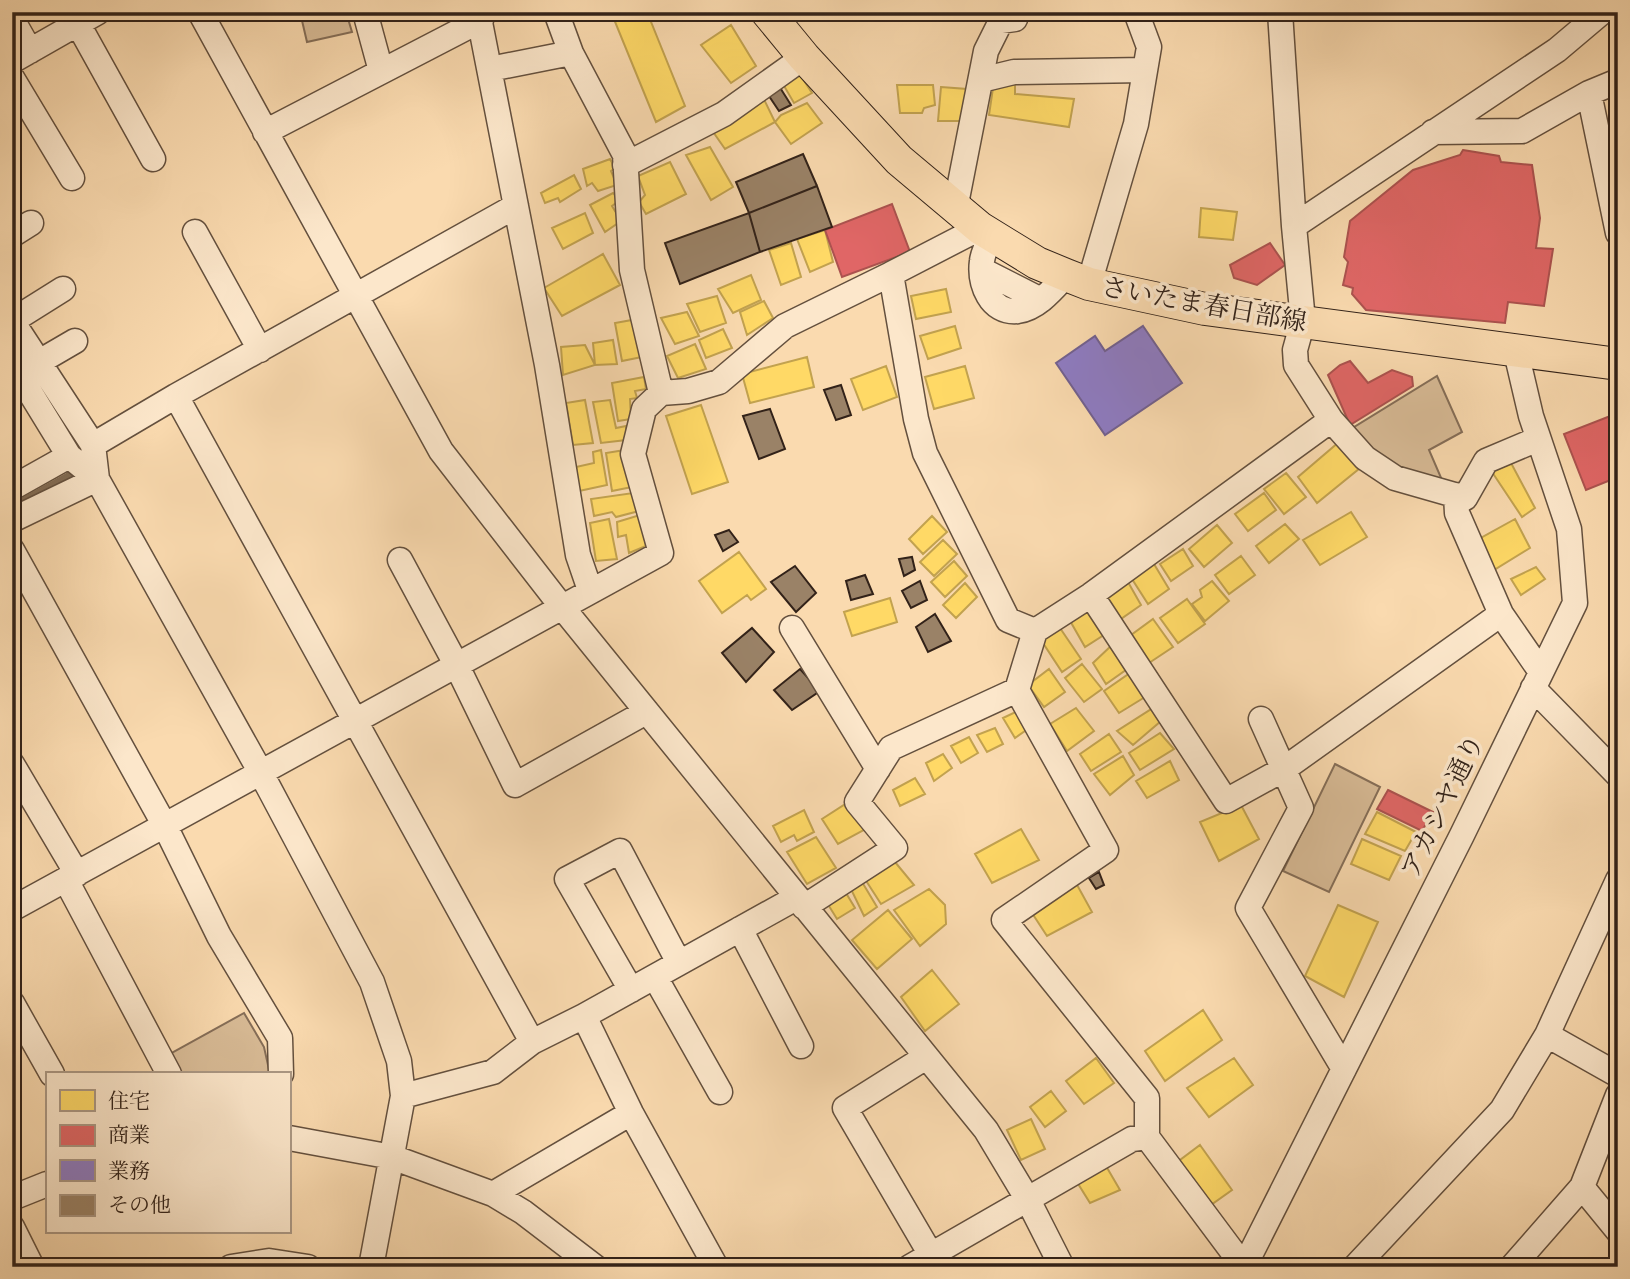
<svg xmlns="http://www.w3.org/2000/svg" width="1630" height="1279" viewBox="0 0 1630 1279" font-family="'EB Garamond','Noto Serif JP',serif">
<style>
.green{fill:#d8bb96;stroke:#856e58;stroke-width:2}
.homes{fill:#ffd966;stroke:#c2a24f;stroke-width:2}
.shops{fill:#e06666;stroke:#ac524f;stroke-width:2}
.offices{fill:#8e7cc3;stroke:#726190;stroke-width:2}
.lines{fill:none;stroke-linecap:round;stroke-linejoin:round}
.stream{stroke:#816b54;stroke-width:7}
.building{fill:#9a8267;stroke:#322219;stroke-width:2}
.minor-casing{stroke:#64503e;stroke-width:27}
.major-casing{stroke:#322219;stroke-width:34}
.minor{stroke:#fce7cb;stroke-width:24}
.major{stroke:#fadaaf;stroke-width:32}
.labels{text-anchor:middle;stroke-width:7;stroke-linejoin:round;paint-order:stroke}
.street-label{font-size:26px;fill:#322219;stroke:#fce7cb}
</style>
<rect width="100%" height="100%" fill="#fadaaf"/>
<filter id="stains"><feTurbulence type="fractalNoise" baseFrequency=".00286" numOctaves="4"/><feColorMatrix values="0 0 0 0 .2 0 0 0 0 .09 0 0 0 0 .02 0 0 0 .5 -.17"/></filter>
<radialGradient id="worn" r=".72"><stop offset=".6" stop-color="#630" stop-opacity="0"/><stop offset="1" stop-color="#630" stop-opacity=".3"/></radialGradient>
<path class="green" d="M300 12H346L352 32 307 42Z
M1437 376 1462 432 1429 450 1445 487 1394 472 1351 429Z
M1335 764 1380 787 1329 892 1283 871Z
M244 1013 264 1047 270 1074H181L170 1054Z"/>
<path class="homes" d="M611 12H647L685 106 656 122Z
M731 25 756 66 731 83 701 45Z
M797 70 812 93 794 103 780 79Z
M1015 78V94L1074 99 1069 127 989 115 994 81Z
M897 85H933L935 105 924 108 922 113H900Z
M941 87 967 89 966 121H938Z
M759 89 775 122 725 149 709 126Z
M807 103 822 123 791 144 775 122 781 115Z
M710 147 733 187 711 200 686 155Z
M610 159 615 168 611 171 617 185 598 191 592 183 587 186 583 169Z
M670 162 686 194 646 214 639 202 645 195 638 176Z
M574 175 581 189 560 202 558 198 545 203 541 193Z
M613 193 620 200 612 206 621 221 605 232 590 205Z
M1201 208 1237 212 1233 240 1199 237Z
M585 213 593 233 563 249 552 228Z
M825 230 833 262 810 272 797 239Z
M791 243 801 277 781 285 769 250Z
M603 254 620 285 562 316 544 288Z
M751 275 761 300 733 313 718 289Z
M946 289 951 312 916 319 911 296Z
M717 296 726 323 700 332 687 304Z
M764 301 773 318 747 335 740 312Z
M687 312 699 336 675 344 661 318Z
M632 320 642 357 622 361 615 323Z
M955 326 961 348 928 359 920 336Z
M723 329 732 348 706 358 699 340Z
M613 340 617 364 595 365 593 343Z
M695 344 706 369 678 378 667 356Z
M585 345 595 365 563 375 561 347Z
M807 357 814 387 750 403 742 374Z
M886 366 897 397 863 410 851 379Z
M965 366 974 398 934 409 925 377Z
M644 377 646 389 635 391 637 398 630 399 631 419 618 421 612 383Z
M585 400 593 443 573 445 566 403Z
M610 400 616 428 626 426V440L601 443 593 402Z
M701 405 728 482 692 494 666 416Z
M1339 442 1360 468 1317 503 1298 477Z
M601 450 607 485 579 491 576 467 594 463 593 452Z
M625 450 632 487 612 491 606 453Z
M1511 463 1535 508 1522 517 1492 472Z
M1286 473 1306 497 1284 514 1264 489Z
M633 493 639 511 616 517 612 512 594 516 591 499Z
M1264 493 1276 510 1248 531 1235 514Z
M1351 512 1367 537 1320 565 1303 540Z
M640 515 646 546 629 553 626 535 618 537 617 522Z
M932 516 947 532 923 554 909 539Z
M609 519 617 559 596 561 590 523Z
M1515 519 1530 548 1494 570 1479 539Z
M1285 524 1299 539 1269 563 1256 546Z
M1217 525 1232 543 1204 567 1189 549Z
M943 540 957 554 934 576 920 562Z
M1183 549 1193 566 1171 581 1160 564Z
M739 552 766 589 751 600 747 595 722 613 699 581Z
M1241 556 1255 575 1229 594 1215 575Z
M954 561 967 576 945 597 931 582Z
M1154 564 1169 589 1148 604 1132 579Z
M1536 567 1545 579 1521 595 1511 579Z
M1212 581 1229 601 1205 621 1192 604 1202 597 1200 590Z
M1128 582 1141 605 1118 621 1101 596Z
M965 583 977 597 956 618 943 605Z
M890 598 897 622 852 636 844 612Z
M1187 599 1205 624 1178 643 1160 618Z
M1089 606 1107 633 1085 647 1069 619Z
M1153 619 1173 647 1146 665 1127 638Z
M1060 628 1081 659 1062 672 1041 640Z
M1113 644 1130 667 1106 684 1093 663Z
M1082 664 1102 689 1084 702 1065 678Z
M1049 669 1065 692 1044 707 1028 685Z
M1130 673 1145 697 1119 713 1104 691Z
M1076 708 1094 731 1067 751 1050 724Z
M1153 708 1161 721 1133 745 1117 731Z
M1020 710 1032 726 1015 738 1003 718Z
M995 728 1003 744 987 752 977 735Z
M1160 733 1174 749 1140 770 1129 753Z
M1109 734 1121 752 1091 771 1080 754Z
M969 737 978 753 961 763 951 746Z
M943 754 952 768 934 781 926 763Z
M1123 756 1134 775 1110 795 1094 774Z
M1170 761 1179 780 1147 798 1136 781Z
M915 778 925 794 900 806 893 790Z
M847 803 864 830 838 844 822 819Z
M1241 805 1259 839 1219 861 1200 822Z
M804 810 814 832 797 841 794 835 781 842 773 826Z
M1377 812 1416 832 1405 851 1365 834Z
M1021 829 1039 860 992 883 975 854Z
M816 837 836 868 807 884 787 852Z
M1362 839 1401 856 1389 880 1351 864Z
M895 862 914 885 881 904 863 876Z
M859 877 877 907 864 916 848 883Z
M1076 883 1092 912 1047 936 1032 913Z
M843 888 855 908 837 919 824 898Z
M929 889 945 905 946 924 920 946 894 910Z
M1338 905 1378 922 1344 997 1305 976Z
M888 910 912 939 877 969 852 940Z
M932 970 959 1004 925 1031 901 997Z
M1203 1010 1222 1040 1165 1081 1145 1051Z
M1096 1058 1114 1083 1084 1104 1066 1081Z
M1234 1058 1253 1085 1209 1117 1187 1088Z
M1051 1091 1066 1111 1045 1127 1030 1107Z
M1031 1119 1045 1149 1021 1160 1007 1130Z
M1200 1145 1232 1190 1208 1207 1176 1163Z
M1106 1166 1120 1190 1090 1203 1077 1182Z"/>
<path class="shops" d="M1463 150 1499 156 1501 162 1532 165 1540 218 1536 248 1553 249 1544 306 1508 302 1505 323 1366 310 1352 294 1353 288 1343 285 1348 262 1344 257 1350 221 1413 170 1460 155Z
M892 204 910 252 842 277 825 230Z
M1270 243 1285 265 1257 285 1234 278 1230 265Z
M1350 361 1368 383 1392 370 1412 377 1413 386 1350 425 1328 375 1340 365Z
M1618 413V477L1586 490 1564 434Z
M1388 790 1433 812 1422 831 1377 809Z"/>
<path class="offices" d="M1143 326 1182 383 1105 435 1056 363 1095 336 1105 351Z"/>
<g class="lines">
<path class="stream" d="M12 507 68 476 76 469"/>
</g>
<path class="building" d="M779 86 791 105 779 111 767 93Z
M803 154 817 186 749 213 736 182Z
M817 186 832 227 760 252 749 213Z
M749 213 760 252 680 284 665 243Z
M841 385 851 415 836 420 824 390Z
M770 409 785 449 759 459 743 416Z
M729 530 738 542 723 551 715 535Z
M912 557 915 570 904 576 899 559Z
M795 566 816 593 796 612 771 582Z
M865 575 873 594 851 600 846 581Z
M920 581 927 600 911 608 902 591Z
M935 614 951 641 928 652 916 627Z
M752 628 774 652 746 682 722 653Z
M800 669 820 691 792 710 774 690Z
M1099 872 1104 885 1096 889 1089 878Z"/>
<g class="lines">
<g class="minor-casing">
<path id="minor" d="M200 12 441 451 562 607 986 1130 1028 1200 1062 1267
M365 12 381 71
M478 12 547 365 578 555 590 590
M556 12 571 53
M1280 12 1294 226 1303 321 1295 350 1296 365 1331 420 1365 458 1395 478 1465 498 1486 461 1538 439
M12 19 30 51
M78 24 153 159
M12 61 98 12
M490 69 571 53 625 155 632 270 661 393
M12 78 72 178
M981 80 1014 72 1145 70
M1589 93 1618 233
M265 132 481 20
M1433 132 1522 131 1589 93 1618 81
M625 165 724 114 804 57
M955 209 986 51 1001 21 1015 19
M1294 226 1557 50 1602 12
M195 232 260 350
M12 235 31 223
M992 235C988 243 983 252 982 261 979 283 990 314 1018 311 1038 308 1053 289 1066 275
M982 270 1041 300
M891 274 980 228
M1089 284 1136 124 1149 47 1136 12
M12 321 93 445 97 479 261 773 372 982 399 1061 403 1096 371 1267
M12 321 63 289
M39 362 75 341
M12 363 69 456 97 479 12 520
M176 396 532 1042
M93 445 176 396 516 206
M12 488 69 456
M1456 495 1457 513 1501 614 1541 672
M12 550 165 826 219 936 280 1038 281 1074
M400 560 457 666 515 785 646 712
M1091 595 1226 801 1284 769 1501 614
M792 628 878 769
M1533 688 1618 775
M1017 690 1106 850 1004 920 1147 1098V1137L1244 1267
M1261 719 1301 808 1248 908 1344 1069
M12 764 77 874
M66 880 169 1074
M804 907 895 848 857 802 891 748 1017 690 1035 631
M12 909 661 553 633 454 644 409 661 393 688 391 719 382 785 326 891 274 916 419 925 453 1008 620 1035 631 1091 595 1331 420
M740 929 801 1046
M655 977 720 1092
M631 990 567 879 620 851 679 963
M12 1003 52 1074
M584 1016 796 898
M1547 1035 1618 1075
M926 1057 845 1108 931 1255
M403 1096 493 1072 532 1042 584 1016 631 1113 716 1267
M289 1138 392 1157 493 1194 523 1212 595 1267
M1582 1187 1618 1231
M493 1194 631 1113
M12 1198 47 1184
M12 1227 32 1267
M231 1267 269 1261 308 1267
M910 1267 1132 1139 1147 1137
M1244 1267 1462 835 1575 603 1569 529 1531 416 1516 352
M1355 1267 1502 1110 1547 1035 1618 880
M1512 1267 1582 1187 1618 1095"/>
</g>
<g class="major-casing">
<path id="major" d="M767 12 804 57 899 160 980 228 1037 263 1066 275 1089 284 1205 309 1618 364"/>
</g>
<use href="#minor" class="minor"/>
<use href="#major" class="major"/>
</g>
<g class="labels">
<g class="street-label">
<text transform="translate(1204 304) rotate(10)" y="9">さいたま春日部線</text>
<text transform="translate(1442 806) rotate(-64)" y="9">アカシヤ通り</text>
</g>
</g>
<rect width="1630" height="1279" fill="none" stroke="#fadaaf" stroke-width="42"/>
<rect x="14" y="14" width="1602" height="1251" fill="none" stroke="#322219" stroke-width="3.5"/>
<rect x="21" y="21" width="1588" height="1237" fill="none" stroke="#322219" stroke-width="2"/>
<rect x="46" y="1072" width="245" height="161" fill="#fce7cb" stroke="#ab9884" stroke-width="2"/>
<rect x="60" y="1090" width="35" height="21" fill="#ffd966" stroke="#ab9884" stroke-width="2"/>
<text x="108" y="1108" font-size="21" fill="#322219">住宅</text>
<rect x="60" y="1125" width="35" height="21" fill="#e06666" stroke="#ab9884" stroke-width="2"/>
<text x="108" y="1142" font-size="21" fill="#322219">商業</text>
<rect x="60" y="1160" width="35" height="21" fill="#8e7cc3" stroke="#ab9884" stroke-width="2"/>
<text x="108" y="1178" font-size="21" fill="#322219">業務</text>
<rect x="60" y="1195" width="35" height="21" fill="#9a8267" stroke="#ab9884" stroke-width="2"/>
<text x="108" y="1212" font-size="21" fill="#322219">その他</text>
<rect width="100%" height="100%" filter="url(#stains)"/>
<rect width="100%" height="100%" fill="url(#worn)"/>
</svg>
